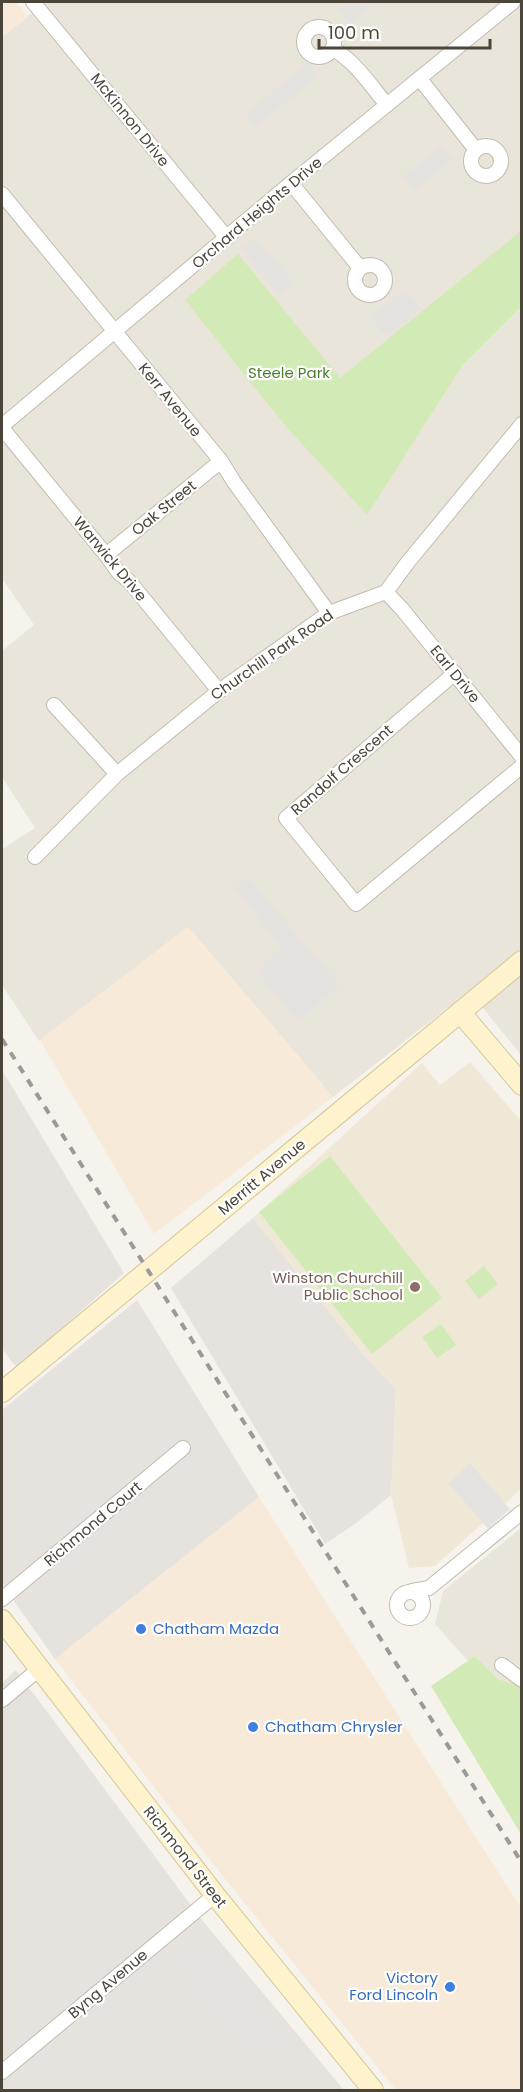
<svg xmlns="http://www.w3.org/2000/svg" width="523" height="2092" viewBox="0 0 523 2092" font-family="Poppins,sans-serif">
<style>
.residential{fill:#eae5da}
.commercial{fill:#f7ead8}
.industrial{fill:#e6e2dd}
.education{fill:#efe8d6}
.green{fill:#d2eab5}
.parking{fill:#e5e3e0}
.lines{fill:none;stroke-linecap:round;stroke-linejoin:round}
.street-casing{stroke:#c2bbae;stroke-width:16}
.secondary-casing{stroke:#d6c79b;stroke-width:22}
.street{stroke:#fff;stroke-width:14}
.secondary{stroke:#fff3cd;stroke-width:20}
.rail{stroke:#9a9a9a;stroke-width:4;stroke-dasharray:8 8;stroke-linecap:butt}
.education-dot{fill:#8d6e63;stroke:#fff;stroke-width:2}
.shop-dot{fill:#3f7fe0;stroke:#fff;stroke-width:2}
.labels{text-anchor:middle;stroke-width:4.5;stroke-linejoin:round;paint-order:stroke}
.street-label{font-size:15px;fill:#4b4439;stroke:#fff}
.park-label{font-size:15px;fill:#4a7f2a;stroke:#fff}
.education-label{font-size:15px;fill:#785e54;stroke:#fff;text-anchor:end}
.shop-label{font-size:15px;fill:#366cbe;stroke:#fff;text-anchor:start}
</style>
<rect width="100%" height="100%" fill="#f6f3ec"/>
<path class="residential" d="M46 2H132L134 3 136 2H521V232L367 514 462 366 521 307V1055L469 991 333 1097 188 927 39 1041 2 985V849L35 828 2 777V651L34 625 2 578V37Z
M521 1528V1686L498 1679 475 1656 469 1662 435 1624 443 1591Z"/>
<path class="commercial" d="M2 2H16L27 16 2 37Z
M188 927 333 1097 154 1234 40 1040Z
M259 1497 521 1908V2090H396L222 1875 55 1659Z"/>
<path class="industrial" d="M2 1070 124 1273 17 1368 2 1349Z
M253 1218 365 1356 396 1389 391 1495 355 1524 325 1544 171 1288Z
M137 1300 259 1497 55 1659 2 1584V1410Z
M16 1670 202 1920 344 2090H2V1683Z"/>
<path class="education" d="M470 1062 521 1121V1489L435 1566 409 1568 391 1495 396 1389 365 1356 253 1218 422 1063 440 1085Z"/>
<path class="green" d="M521 231V307L462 366 367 515 284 424 185 300 238 254 340 378Z
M330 1156 442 1298 372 1354 259 1212Z
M484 1266 498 1284 479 1299 465 1281Z
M441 1324 456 1345 437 1358 422 1337Z
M475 1656 498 1679 521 1686V1834L431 1686Z"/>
<path class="parking" d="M347 2H378L350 25 338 9Z
M308 61 319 75 255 127 245 115Z
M441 146 453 159 415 191 403 176Z
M255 238 295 284 280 297 241 249Z
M405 289 422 309 386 336 370 317Z
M248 877 340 985 298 1022 257 971 281 947 235 888Z
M470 1463 510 1509 488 1529 448 1483Z
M206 1944 280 2035 259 2053 215 2005 182 1965Z"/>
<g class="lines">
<g class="street-casing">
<path id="street" d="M33 2 227 238
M304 42a15 15 0 1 1 30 0a15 15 0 1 1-30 0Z
M333 49C355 61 371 86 387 105
M420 79 476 150
M471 161a15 15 0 1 1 30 0a15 15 0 1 1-30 0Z
M291 183 360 268
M2 194 221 461 234 482 329 613
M355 280a15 15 0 1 1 30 0a15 15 0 1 1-30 0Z
M2 426 291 183 513 2
M2 428 106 555 118 572 129 581 219 691
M106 555 221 461
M386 592 402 609 522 757
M455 673 286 818 356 904 522 766
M54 705 117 774
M35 857 117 774 219 691 329 613 386 592 408 562 522 424
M412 1591 429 1588 522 1512
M397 1605a13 13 0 1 1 26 0a13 13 0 1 1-26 0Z
M2 1599 183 1448
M502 1665 522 1680
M2 1700 39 1669
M2 2072 215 1895"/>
</g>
<g class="secondary-casing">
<path id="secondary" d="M460 1012 522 1085
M2 1392 522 961
M2 1620 215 1895 373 2090"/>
</g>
<use href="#street" class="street"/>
<use href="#secondary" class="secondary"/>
<path class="rail" d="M2 1039 522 1863"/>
</g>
<circle class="education-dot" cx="415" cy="1287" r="6"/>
<g class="shop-dot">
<circle cx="141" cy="1629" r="6"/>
<circle cx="253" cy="1727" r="6"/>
<circle cx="450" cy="1987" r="6"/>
</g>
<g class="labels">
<g class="street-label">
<text transform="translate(130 120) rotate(51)" y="5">McKinnon Drive</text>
<text transform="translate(257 213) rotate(-40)" y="5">Orchard Heights Drive</text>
<text transform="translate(170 400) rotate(51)" y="5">Kerr Avenue</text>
<text transform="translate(164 508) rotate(-39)" y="5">Oak Street</text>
<text transform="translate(110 559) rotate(50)" y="5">Warwick Drive</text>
<text transform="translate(272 655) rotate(-35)" y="5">Churchill Park Road</text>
<text transform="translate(455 674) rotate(51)" y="5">Earl Drive</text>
<text transform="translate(342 770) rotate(-41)" y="5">Randolf Crescent</text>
<text transform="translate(262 1177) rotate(-40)" y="5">Merritt Avenue</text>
<text transform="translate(93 1524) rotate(-40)" y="5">Richmond Court</text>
<text transform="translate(185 1857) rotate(52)" y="5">Richmond Street</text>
<text transform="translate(108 1984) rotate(-40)" y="5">Byng Avenue</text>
</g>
<g class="park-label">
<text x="289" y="378">Steele Park</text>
</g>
<g class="education-label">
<text x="403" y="1283">Winston Churchill<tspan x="403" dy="17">Public School</tspan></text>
</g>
<g class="shop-label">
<text x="153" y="1634">Chatham Mazda</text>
<text x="265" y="1732">Chatham Chrysler</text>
<text x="438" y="1983" text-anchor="end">Victory<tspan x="438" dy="17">Ford Lincoln</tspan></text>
</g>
</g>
<rect width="523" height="2092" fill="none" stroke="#4b4439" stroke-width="6"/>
<path d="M319 39v9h171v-9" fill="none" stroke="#4b4439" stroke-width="3"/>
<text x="328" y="39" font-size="18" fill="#4b4439" stroke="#ffffff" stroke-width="4.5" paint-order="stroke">100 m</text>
</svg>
